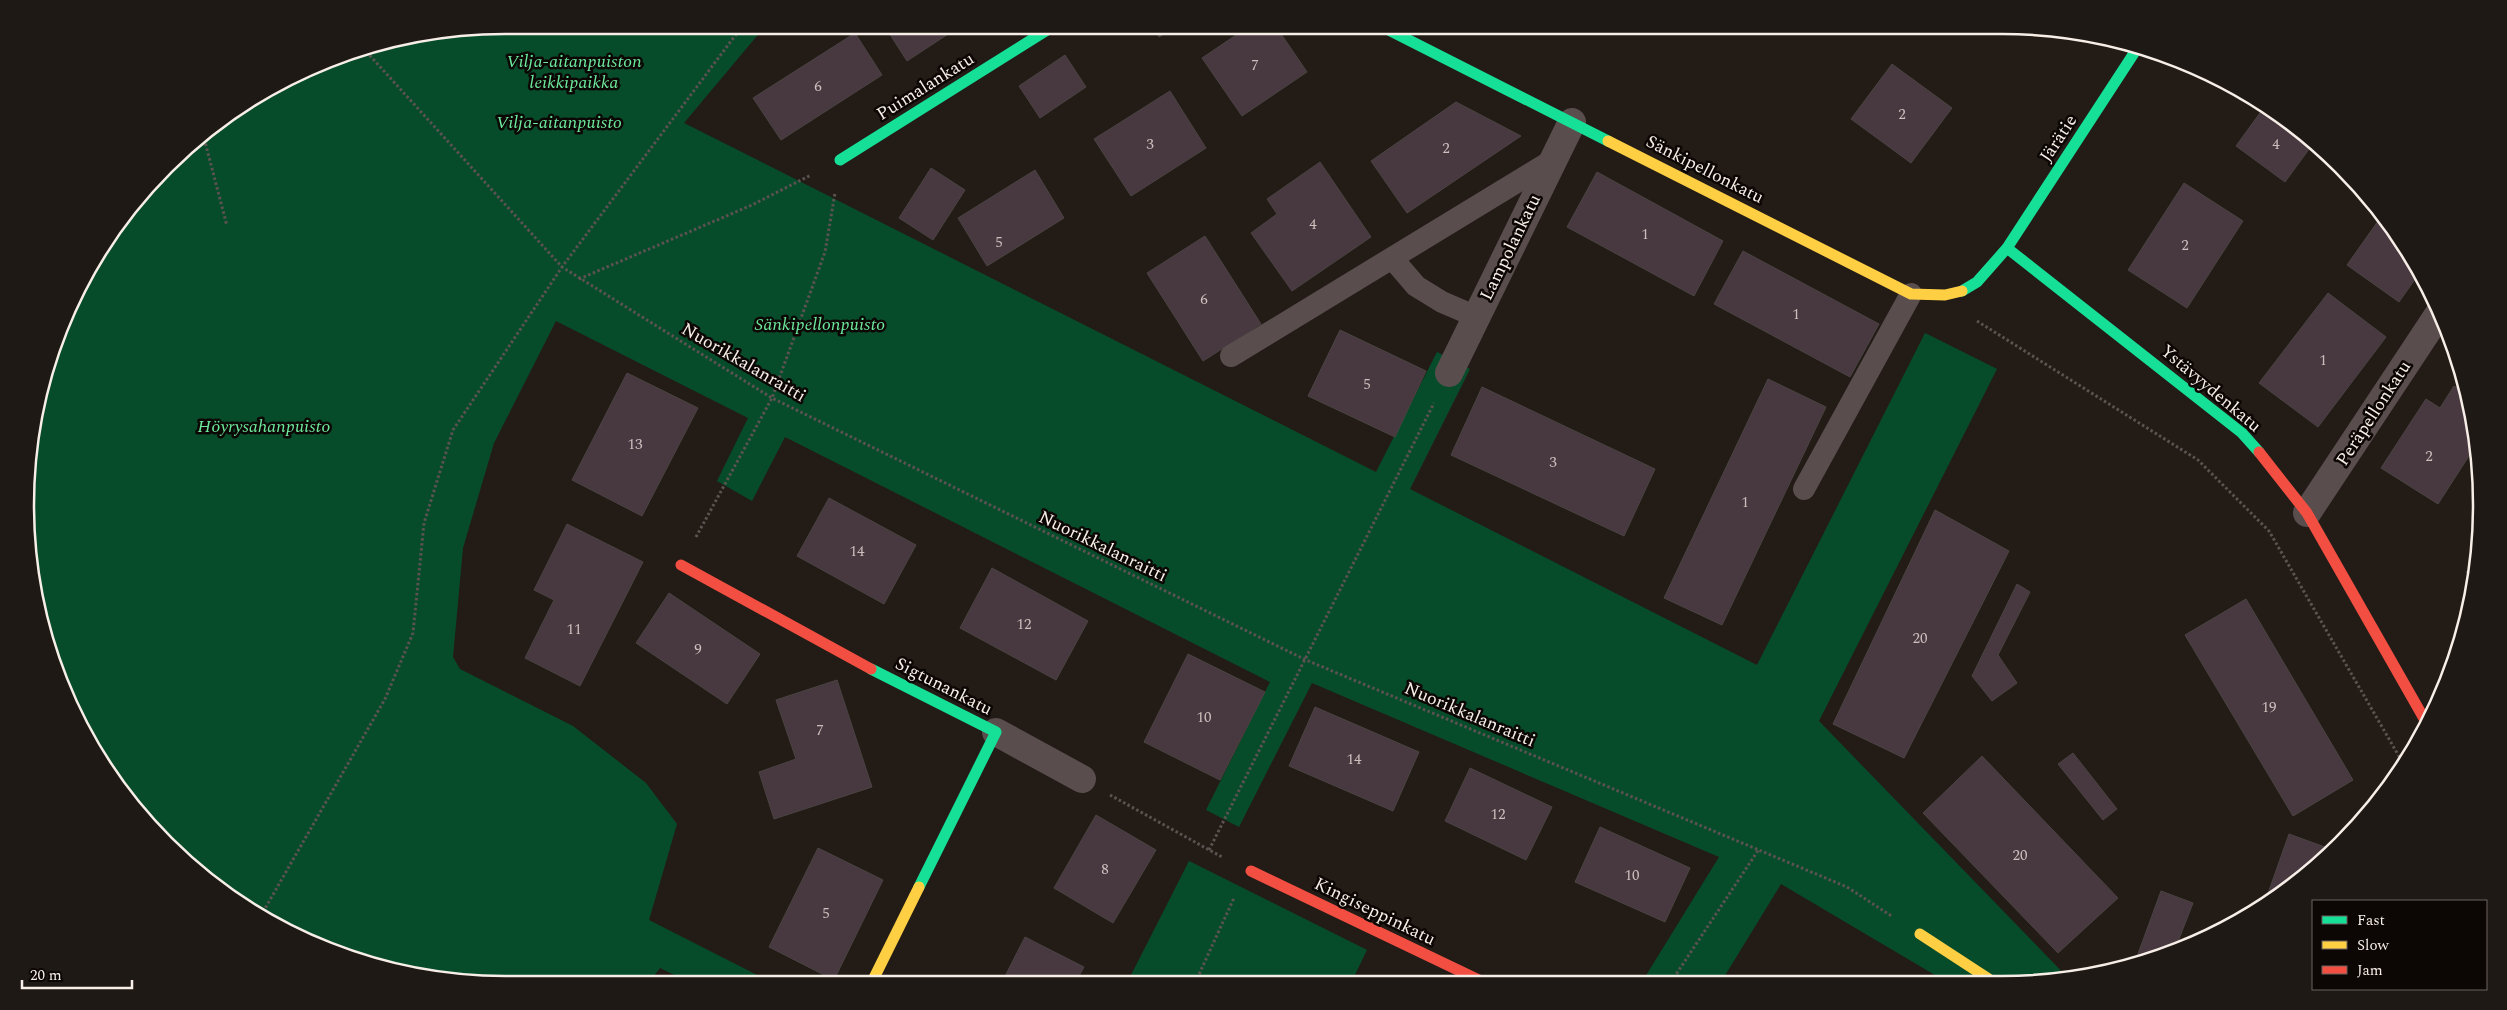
<svg xmlns="http://www.w3.org/2000/svg" width="2507" height="1010" viewBox="0 0 2507 1010" font-family="Spectral,serif">
<style>
.green{fill:#074c2a}
.building{fill:#483840;stroke:#4a4443}
.lines{fill:none;stroke-linecap:round;stroke-linejoin:round}
.path{stroke:#5c5252;stroke-width:3;stroke-dasharray:2.5 2.5;stroke-linecap:butt}
.lane{stroke:#5a4d4e;stroke-width:22}
.street{stroke:#5a4d4e;stroke-width:28}
.fast{stroke:#16e098;stroke-width:11}
.slow{stroke:#ffcf43;stroke-width:11}
.jam{stroke:#f24e42;stroke-width:11}
.labels{text-anchor:middle;stroke-width:5;stroke-linejoin:round;paint-order:stroke}
.number-label{font-size:15px;fill:#cbc0bd}
.park-label{font-size:18px;font-style:italic;fill:#6ce99d;stroke:#0c0704}
.street-label{font-size:18px;fill:#f7eee7;stroke:#0c0704}
.rim{fill:none;stroke:#f7eee7;stroke-width:2.5}
</style>
<rect width="100%" height="100%" fill="#231c16"/>
<path class="green" d="M505 25H766L684 123 1376 472 1437 352 1470 369 1410 489 1757 665 1925 333 1997 369 1819 721 2070 980 1945 981 1781 884 1721 982H1642L1719 857 1312 683 1239 827 1206 810 1270 682 785 437 752 501 717 481 748 418 556 321 494 443 463 548 453 657 460 669 573 726 646 783 677 824 649 920 775 984H693L660 968 647 985H505L351 960 213 886 144 821 89 745 34 598 29 442 50 351 89 265 189 144 265 89 350 51Z
M1189 861 1367 950 1351 983H1127Z"/>
<path class="building" d="M884 25H962L907 61Z
M1152 25H1180L1159 37Z
M1251 25H1275L1307 72 1242 116 1202 58Z
M855 33 882 75 781 140 753 98Z
M1065 55 1086 87 1040 118 1019 86Z
M1892 64 1952 108 1911 163 1851 119Z
M1170 91 1206 148 1131 196 1094 139Z
M1456 102 1521 136 1407 213 1371 161Z
M2265 106 2315 141 2285 182 2236 146Z
M1320 162 1371 237 1292 291 1251 233 1277 214 1267 199Z
M931 168 965 190 933 240 899 218Z
M1035 170 1064 218 987 266 958 218Z
M1597 172 1723 241 1694 296 1567 227Z
M2184 183 2243 221 2187 308 2128 270Z
M2383 214 2420 272 2399 302 2347 265Z
M1205 236 1261 324 1203 361 1147 273Z
M1743 251 1879 324 1850 377 1714 304Z
M2328 293 2386 337 2318 427 2259 383Z
M1340 330 1426 371 1395 437 1308 396Z
M627 373 698 408 642 516 572 480Z
M1768 379 1826 407 1722 625 1664 598Z
M2454 386 2468 395 2476 445 2438 504 2381 468 2426 399 2440 408Z
M1482 387 1655 469 1624 536 1451 455Z
M829 498 916 545 884 604 797 556Z
M1935 510 2009 551 1904 758 1833 724Z
M567 524 643 562 580 686 525 658 554 600 534 590Z
M2478 563V567L2474 583 2466 572Z
M992 568 1088 621 1056 680 960 628Z
M2017 584 2030 592 1998 655 2017 683 1992 701 1972 676Z
M669 593 760 654 727 704 636 643Z
M2246 599 2353 780 2293 816 2185 635Z
M1188 654 1265 692 1220 780 1144 742Z
M837 680 872 787 774 819 759 772 796 759 776 700Z
M1315 707 1419 752 1393 811 1289 766Z
M2073 753 2117 809 2103 820 2058 764Z
M1982 756 2118 898 2058 953 1923 813Z
M1470 768 1552 807 1526 860 1445 821Z
M1096 815 1156 850 1113 923 1054 888Z
M1600 827 1690 868 1665 922 1575 882Z
M2289 834 2333 850 2318 866 2266 899Z
M818 848 883 880 834 980 769 947Z
M2161 891 2193 903 2174 952 2135 962Z
M1025 937 1084 967 1075 983 1001 984Z"/>
<g class="lines">
<path class="path" d="M363 48 562 267 772 398 1306 660 1847 887 1893 917
M203 134 227 226
M579 279 752 205 811 175
M1977 321 2198 460 2269 531 2404 765
M696 537 772 398 825 252 835 193
M1110 795 1222 857
M1209 850 1434 403
M263 912 385 699 413 633 424 523 453 430 562 267 743 25
M1671 982 1759 849
M1195 983 1234 898"/>
<path class="lane" d="M1392 258 1416 286 1442 302 1477 317
M1231 356 1553 160
M1804 489 1911 294"/>
<path class="street" d="M1449 373 1572 122
M2307 513 2440 312
M996 732 1082 779"/>
<path class="fast" d="M1379 25 1608 141
M840 160 1055 25
M2007 248 2242 433 2259 452
M1962 291 1977 282 2007 248 2138 47
M871 669 996 732 919 887"/>
<path class="slow" d="M1608 141 1911 294 1945 295 1962 291
M1920 934 1992 981
M871 984 919 887"/>
<path class="jam" d="M2259 452 2307 513 2426 722
M681 565 871 669
M1251 871 1483 982"/>
</g>
<g class="labels">
<g class="number-label">
<text x="1255" y="70">7</text>
<text x="818" y="91">6</text>
<text x="1902" y="119">2</text>
<text x="1150" y="149">3</text>
<text x="2276" y="149">4</text>
<text x="1446" y="153">2</text>
<text x="1313" y="229">4</text>
<text x="1645" y="239">1</text>
<text x="999" y="247">5</text>
<text x="2185" y="250">2</text>
<text x="1204" y="304">6</text>
<text x="1796" y="319">1</text>
<text x="2323" y="365">1</text>
<text x="1367" y="389">5</text>
<text x="635" y="449">13</text>
<text x="2429" y="461">2</text>
<text x="1553" y="467">3</text>
<text x="1745" y="507">1</text>
<text x="857" y="556">14</text>
<text x="1024" y="629">12</text>
<text x="574" y="634">11</text>
<text x="1920" y="643">20</text>
<text x="698" y="654">9</text>
<text x="2269" y="712">19</text>
<text x="1204" y="722">10</text>
<text x="820" y="735">7</text>
<text x="1354" y="764">14</text>
<text x="1498" y="819">12</text>
<text x="2020" y="860">20</text>
<text x="1105" y="874">8</text>
<text x="1632" y="880">10</text>
<text x="826" y="918">5</text>
</g>
<g class="park-label">
<text x="574" y="67">Vilja-aitanpuiston<tspan x="574" dy="21">leikkipaikka</tspan></text>
<text x="559" y="128">Vilja-aitanpuisto</text>
<text x="820" y="330">Sänkipellonpuisto</text>
<text x="264" y="432">Höyrysahanpuisto</text>
</g>
<g class="street-label">
<text transform="translate(925 86) rotate(-32)" y="6">Puimalankatu</text>
<text transform="translate(2058 138) rotate(-57)" y="6">Järätie</text>
<text transform="translate(1705 169) rotate(27)" y="6">Sänkipellonkatu</text>
<text transform="translate(1510 247) rotate(-64)" y="6">Lampolankatu</text>
<text transform="translate(744 362) rotate(30)" y="6">Nuorikkalanraitti</text>
<text transform="translate(2211 388) rotate(40)" y="6">Ystävyydenkatu</text>
<text transform="translate(2373 413) rotate(-57)" y="6">Peräpellonkatu</text>
<text transform="translate(1103 546) rotate(26)" y="6">Nuorikkalanraitti</text>
<text transform="translate(944 686) rotate(27)" y="6">Sigtunankatu</text>
<text transform="translate(1470 714) rotate(23)" y="6">Nuorikkalanraitti</text>
<text transform="translate(1375 911) rotate(26)" y="6">Kingiseppinkatu</text>
</g>
</g>
<path d="M0 0H2507V1010H0ZM505 34H2002A471 471 0 0 1 2473 505V505A471 471 0 0 1 2002 976H505A471 471 0 0 1 34 505V505A471 471 0 0 1 505 34Z" fill="#1f1916" fill-rule="evenodd"/>
<path class="rim" d="M505 34H2002A471 471 0 0 1 2473 505V505A471 471 0 0 1 2002 976H505A471 471 0 0 1 34 505V505A471 471 0 0 1 505 34Z"/>
<rect x="2312" y="900" width="175" height="90" fill="#0c0704" stroke="#6a635f"/>
<rect x="2322" y="916" width="25" height="8" fill="#16e098" stroke="#6a635f"/>
<text x="2357" y="925" font-size="15" fill="#f7eee7">Fast</text>
<rect x="2322" y="941" width="25" height="8" fill="#ffcf43" stroke="#6a635f"/>
<text x="2357" y="950" font-size="15" fill="#f7eee7">Slow</text>
<rect x="2322" y="966" width="25" height="8" fill="#f24e42" stroke="#6a635f"/>
<text x="2357" y="975" font-size="15" fill="#f7eee7">Jam</text>
<path d="M22 980v8h110v-8" fill="none" stroke="#f7eee7" stroke-width="2.5"/>
<text x="30" y="980" font-size="15" fill="#f7eee7" stroke="#0c0704" stroke-width="4" paint-order="stroke">20 m</text>
</svg>
